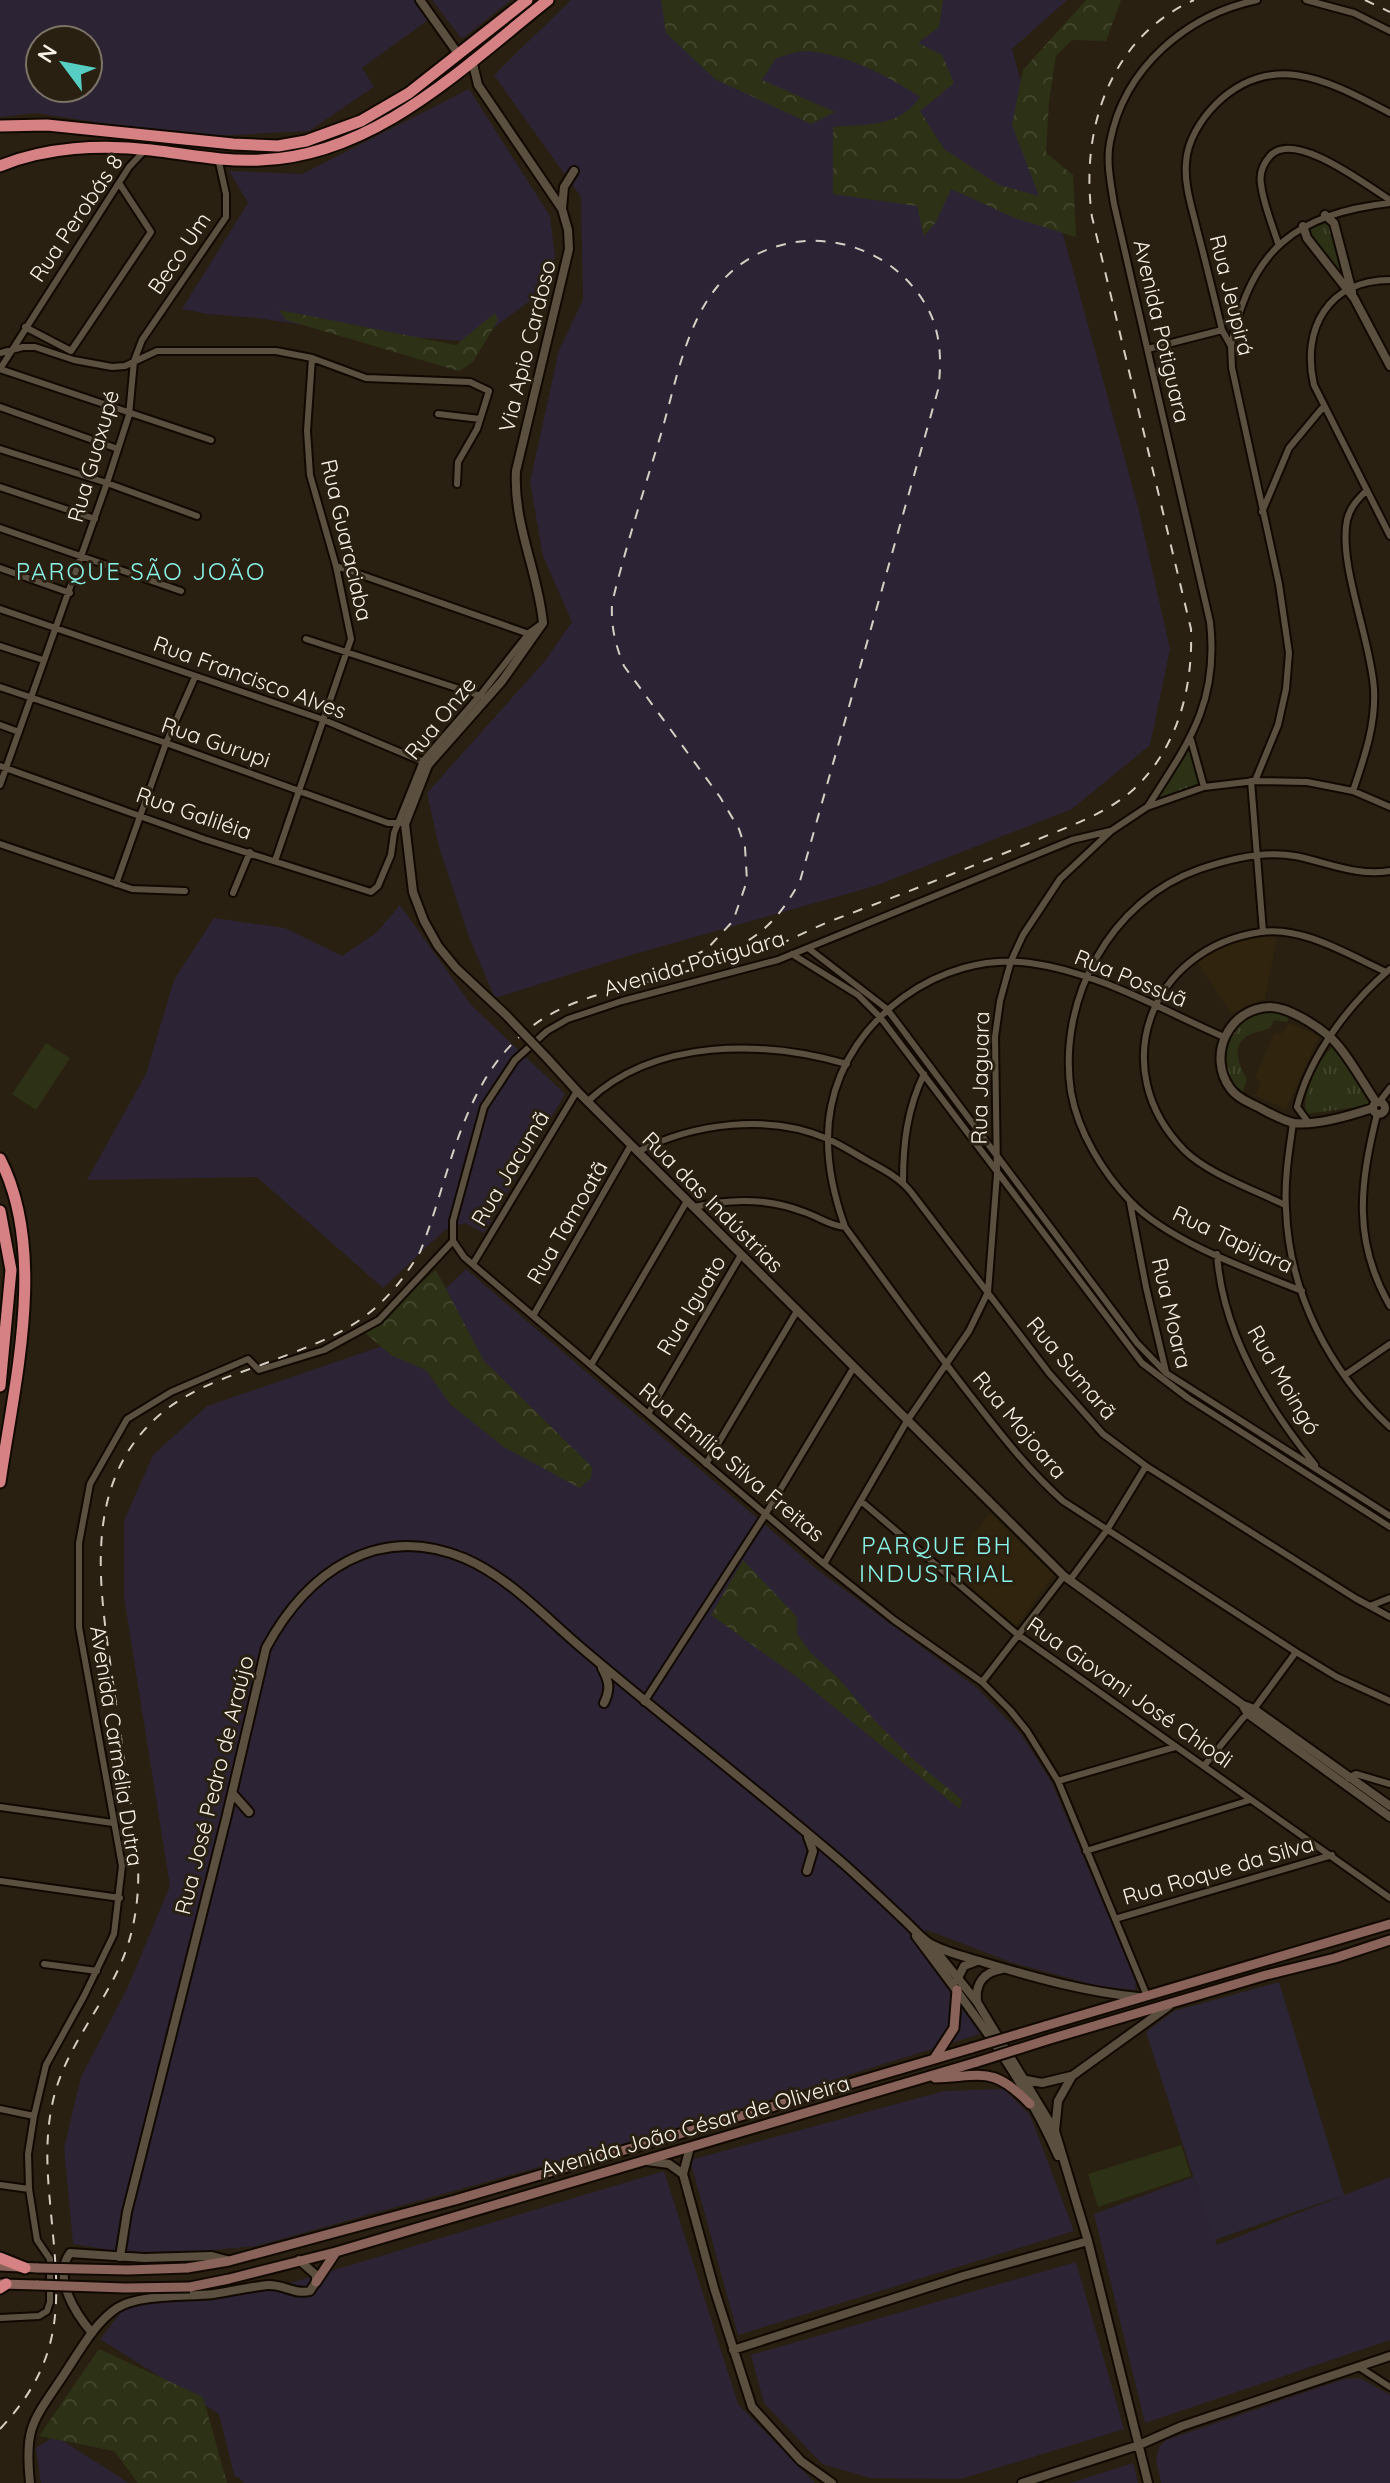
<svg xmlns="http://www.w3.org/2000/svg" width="1390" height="2483" viewBox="0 0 1390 2483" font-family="Quicksand,sans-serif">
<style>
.built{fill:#30240e}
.industrial{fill:#2c2434;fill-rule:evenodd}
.medical{fill:#2b2535}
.grass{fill:#2d3115}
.forest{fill:url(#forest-crowns)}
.park{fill:url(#park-tufts)}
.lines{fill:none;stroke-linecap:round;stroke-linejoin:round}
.minor-casing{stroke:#110900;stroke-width:10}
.tertiary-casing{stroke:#110900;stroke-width:12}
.secondary-casing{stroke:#110900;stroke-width:13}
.trunk-casing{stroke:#110900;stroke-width:15}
.minor{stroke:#5b5040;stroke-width:6}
.tertiary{stroke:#5b5040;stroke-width:8}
.secondary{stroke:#896259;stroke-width:9}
.trunk{stroke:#d68183;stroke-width:11}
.rail{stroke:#d5cec3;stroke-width:2;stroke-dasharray:10 10;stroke-linecap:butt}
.tertiary-bridge-casing{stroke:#110900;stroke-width:12;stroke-linecap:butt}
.secondary-bridge-casing{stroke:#110900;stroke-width:13;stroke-linecap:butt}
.tertiary-bridge{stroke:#5b5040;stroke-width:8}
.secondary-bridge{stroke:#896259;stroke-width:9}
.labels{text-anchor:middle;stroke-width:6;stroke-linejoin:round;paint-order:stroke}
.street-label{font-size:22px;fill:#f6f0e6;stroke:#292011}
.neighbourhood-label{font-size:24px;letter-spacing:2px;fill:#8af4ea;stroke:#292011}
</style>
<defs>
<pattern id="forest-crowns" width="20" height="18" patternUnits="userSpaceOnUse" patternTransform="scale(2)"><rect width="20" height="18" fill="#2d3115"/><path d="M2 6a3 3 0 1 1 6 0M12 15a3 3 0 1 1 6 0" fill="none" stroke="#42452c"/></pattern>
<pattern id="park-tufts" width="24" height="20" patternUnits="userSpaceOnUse" patternTransform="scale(2)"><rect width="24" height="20" fill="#2d3115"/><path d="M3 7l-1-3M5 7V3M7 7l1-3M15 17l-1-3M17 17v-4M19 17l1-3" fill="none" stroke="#42452c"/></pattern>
</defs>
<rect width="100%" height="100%" fill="#292011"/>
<path class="built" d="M1261 936 1276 938V942L1265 999 1231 1013 1195 959 1220 945Z
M1289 1023 1319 1036 1286 1109 1255 1095 1261 1083 1255 1077 1274 1033 1281 1034Z
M990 1513 1054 1575 1016 1626 948 1568Z"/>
<path class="industrial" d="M0 0H414L428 20 362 68 374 87 309 131 193 137 36 113 0 117ZM40 40H88V88H40Z
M432 0H511L462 39Z
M571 0H1067L1012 49 1138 507 1170 649 1150 745 1072 809 875 886 631 955 495 998 469 937 439 847 427 793 544 662 572 622 543 556 530 482 559 350 583 300 581 197 494 75Z
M469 89 550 216 555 258 530 301 474 342 361 333 256 318 207 314 182 309 248 203 229 171 302 174Z
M400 905 472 1006 565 1094 484 1233 465 1223 445 1230 383 1288 257 1177 87 1180 146 1074 174 980 214 918 285 928 342 956 376 933Z
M466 1269 819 1571 977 1688 1021 1734 1052 1783 1136 1981 1135 1990 1098 1986 1010 1962 927 1930 919 1939 983 2033 669 2131 256 2246 147 2256 73 2244 64 2148 81 2077 127 1989 170 1886 124 1597V1521L153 1455 207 1406 388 1344Z
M1004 2089 1030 2115 1074 2231 738 2335 690 2160 944 2091Z
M664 2171 738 2404 815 2483H245L234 2475 219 2414 100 2339 127 2305 274 2288Z
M1193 2177 1217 2245 1390 2177V2340L1145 2423 1094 2214Z
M1076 2262 1124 2429 961 2479 870 2478 822 2464 764 2403 751 2355Z
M1360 2378 1390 2395V2483H1161L1156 2460 1159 2447 1166 2440 1344 2379Z
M55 2436 129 2483H41L36 2448Z
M1133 2463 1138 2483H1070Z"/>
<path class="medical" d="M1279 1982 1344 2195 1214 2240 1146 2032 1174 2011Z"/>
<path class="grass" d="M46 1043 70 1058 36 1110 12 1094Z
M1181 2145 1191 2176 1098 2207 1088 2174Z"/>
<path class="forest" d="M661 0H943L939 27 918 43 942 55 954 83 920 111 944 149 999 185 1039 196 1012 125 1023 70 1086 0H1121L1106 41 1072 40 1056 56 1049 101 1046 153 1073 175 1076 237 1015 218 951 189 936 222 924 236 917 206 833 194V127C867 124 900 127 920 97 889 76 846 54 807 51 798 50 785 56 776 58L762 80 835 112 811 124 715 79 666 33Z
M279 310 456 345 495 313 498 320 473 362 459 371 286 320Z
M436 1270 484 1361 592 1467 591 1478 580 1488 504 1447 451 1405 426 1370 391 1355 364 1332Z
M743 1560 797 1617V1634L811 1653 838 1678 875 1721 915 1761 962 1800 960 1809 797 1677 711 1615Z
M99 2349 203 2397 227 2483H138L114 2451 39 2436Z"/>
<path class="park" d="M1325 216 1332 224 1347 286 1307 237 1304 227Z
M1190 747 1199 786 1155 801Z
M1269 1011 1289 1017 1287 1022 1274 1020 1270 1028C1264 1031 1257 1031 1251 1034 1229 1044 1239 1065 1247 1079L1243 1092C1203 1064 1228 1018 1269 1011Z
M1334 1045 1373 1101 1371 1105 1306 1114C1302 1092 1318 1061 1334 1045Z"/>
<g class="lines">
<g class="minor-casing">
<path id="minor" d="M1306 0 1354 13 1390 31
M1278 243C1272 224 1263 203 1261 184 1259 173 1263 164 1270 156 1294 129 1366 185 1390 200
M1390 280C1328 280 1301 329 1314 385L1390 536
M25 327 71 351 151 232 119 183
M1231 346C1250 250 1295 214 1390 203
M1148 349 1222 330
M0 353 23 347H35L74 360 112 367 125 366 157 351H276L312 358 366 378 470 382 489 391 477 429 458 462 457 484
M0 369 129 167 146 149
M0 369 211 440
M0 407 118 449
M438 414 480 419
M0 449 107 483 197 516
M0 487 95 519
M1262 512 1289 448 1324 406
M0 528 181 591
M336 566 529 634
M0 568 70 593
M0 609 324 720 426 763
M306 639 484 697
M0 646 43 660
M0 687 166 743 388 823H401
M0 725 19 732
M1191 740 1204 787
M0 766 204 839 371 892 378 886 391 855 394 833 423 761 481 694 529 633 540 625
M1251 781 1263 932
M1255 781 1278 725 1286 689 1289 653 1279 584 1232 368 1231 346 1222 330C1214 297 1206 263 1197 229 1192 208 1184 185 1186 163 1187 141 1201 119 1216 104 1273 48 1332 83 1390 113
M0 785 107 483 129 415 134 361 142 340 226 217V194L218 158
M1353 791C1364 758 1376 725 1374 689 1371 640 1338 564 1347 520 1350 507 1358 499 1367 490
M1148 806C1189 742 1219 702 1210 622L1114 204C1111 184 1106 162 1110 142 1124 68 1186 15 1257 0
M0 844 132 889 185 891
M275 861 351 639 336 566 310 475 307 431 312 358
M116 884 166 743 195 677
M233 893 250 852
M808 948 887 1009 1137 1343 1166 1373 1390 1516
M792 954 858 995 880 1017 1142 1363 1188 1398 1390 1527
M1224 1037C1162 1010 1098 972 1030 963 941 951 848 1018 831 1107 823 1148 831 1188 845 1227 886 1283 927 1340 970 1395 999 1432 1027 1469 1063 1501L1296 1652 1337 1677 1390 1701
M588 1101C655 1038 763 1040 847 1064
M1380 1101 1390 1088
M1377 1114C1360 1184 1352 1240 1390 1306
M1308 1122 1297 1107C1310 1055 1350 1003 1390 969
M1293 1123C1289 1151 1284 1181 1286 1209 1289 1293 1329 1371 1390 1427
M637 1152C694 1123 769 1113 828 1139 841 1145 854 1153 866 1160 882 1169 899 1177 911 1192L1049 1373 1103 1434 1146 1466 1355 1598 1390 1617
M903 1182C903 1144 907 1109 924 1074
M1130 1203 1146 1287 1166 1372
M1285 1205C1255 1190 1208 1174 1184 1150 1105 1070 1149 948 1261 932 1303 926 1349 955 1386 972
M694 1207C732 1198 768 1198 804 1212 819 1217 830 1226 845 1227
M453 1241 464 1257 824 1564 894 1620 982 1682 1010 1710 1027 1731 1058 1781 1147 1996
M453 1241V1221L484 1107 515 1060 547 1031 568 1019 622 1001 778 960 1072 840 1110 831
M1217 1254C1222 1332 1267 1406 1315 1465
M473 1264 577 1091
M1302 1291C1250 1270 1170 1242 1131 1202 1103 1173 1078 1132 1071 1092 1057 1000 1110 900 1200 869 1229 859 1264 850 1295 856 1326 862 1358 877 1390 871
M533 1316 631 1145
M591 1365 687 1201
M1345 1375 1390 1344
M648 1414 741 1255
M706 1464 797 1311
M861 1501 1017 1634 1390 1898
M824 1564 907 1421 969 1331 988 1292 997 1174 995 1037 1000 1001 1011 961 1023 935 1060 879 1111 831 1147 807 1204 787 1255 781 1307 782 1353 791 1390 807
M1070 1580 1107 1530 1146 1466
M1370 1606 1390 1598
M982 1682 1064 1576
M644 1702 765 1515 854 1367
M1204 1766 1243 1718 1254 1709 1296 1652
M1348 1778 1356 1774 1390 1784
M1058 1781 1175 1747
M0 1807 113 1823
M1086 1851 1250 1800
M0 1881 120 1898
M1115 1919 1332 1855
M44 1964 97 1971
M0 2109 34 2116
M0 2185 29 2189
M0 2318 39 2316 47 2311 50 2302V2259L37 2240 29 2189 28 2154 34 2116 46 2065 84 1996 114 1934 122 1866 79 1627V1543L90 1484 127 1419 171 1392 248 1359 259 1370 324 1350 379 1320 453 1241
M1359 2367 1390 2387"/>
</g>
<g class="tertiary-casing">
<path id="tertiary" d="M420 0 459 55
M472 60 478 85 562 209 568 230 569 249 516 471C513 524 538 571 543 623L502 681 428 765 405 824 413 892 424 921 438 946 456 968 505 1014
M562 208 564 187 574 171
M1325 215 1334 223 1352 292
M1303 226 1307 238 1354 298 1390 366
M546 1057 577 1091 1064 1576 1243 1705 1254 1709 1390 1806
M1373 1108a6 6 0 1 1 12 0a6 6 0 1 1-12 0Z
M1373 1108C1352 1115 1316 1126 1294 1123 1283 1121 1271 1114 1260 1108 1250 1103 1237 1098 1230 1088 1207 1056 1228 1008 1270 1007 1288 1007 1316 1025 1330 1037 1346 1051 1363 1083 1376 1102
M602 1668C609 1681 611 1689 604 1703
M1243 1706 1248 1714 1390 1817
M233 1794 249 1812
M807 1871 813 1851 808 1837
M916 1936C968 2006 1023 2075 1058 2156
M932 1946 977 2002 1055 2131 1088 2241 1148 2483
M957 1980 964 1966 977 1961
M977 2001C975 1983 984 1972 1002 1969
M1026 2080 1042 2083 1071 2076
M1055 2131 1058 2101 1072 2076 1169 2006
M690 2147 683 2174 714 2288 752 2407 801 2461 832 2483
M647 2161 669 2164 683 2174
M120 2257 127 2212 226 1819 266 1648C307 1572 377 1522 464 1558 509 1577 547 1619 584 1650 670 1723 759 1791 845 1865 864 1882 883 1900 902 1918 911 1926 919 1936 929 1943 946 1953 967 1957 986 1963 1036 1978 1086 1992 1138 1997
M92 2333C76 2314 52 2278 70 2253L144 2258 212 2256 227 2260
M733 2350 963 2276 1088 2241
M30 2483C24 2427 33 2421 63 2376 78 2354 94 2323 117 2308 139 2294 186 2297 213 2294 232 2291 250 2287 268 2285 283 2284 295 2295 310 2291L316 2282V2275L299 2260
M1022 2483 1139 2445 1182 2426 1390 2356"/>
</g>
<g class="secondary-casing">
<path id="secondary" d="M1045 2026 1390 1924
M1050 2039 1266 1975 1335 1958 1390 1940
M934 2059 954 2028 957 1990
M935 2078C984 2076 993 2066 1030 2104
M0 2266 38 2268
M187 2268 229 2261 455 2200 972 2048
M316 2282 336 2252
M0 2284 38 2285
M190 2287 229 2279 336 2252 977 2062"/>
</g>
<g class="trunk-casing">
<path id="trunk" d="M0 126 47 125 233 144 278 146 306 141 361 121 409 93 527 0
M0 166C45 147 102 144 151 150 187 154 223 162 260 160 375 156 463 67 548 0
M0 1159C48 1252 14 1384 0 1482
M0 1211 11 1270 0 1386
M0 2258 25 2268
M0 2288 6 2284"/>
</g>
<use href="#minor" class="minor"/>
<use href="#tertiary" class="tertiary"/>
<use href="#secondary" class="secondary"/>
<use href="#trunk" class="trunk"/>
<path class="rail" d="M1365 0 1390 12
M676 965 707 949 733 921 747 881 745 847 739 829 720 797 624 666C615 644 611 627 612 603 626 546 644 490 661 434 675 386 685 326 717 287 773 217 883 229 927 307 941 332 942 362 938 390L800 881C782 914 763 936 728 951
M0 2429C73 2351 57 2288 49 2191 46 2154 46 2119 58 2083 71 2045 97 2012 115 1976 136 1935 141 1892 137 1847 129 1795 122 1743 114 1690 101 1595 77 1483 163 1412 191 1389 227 1377 261 1365 336 1336 376 1325 420 1252 450 1178 460 1086 525 1032 560 1002 603 993 647 982 684 972 721 962 758 952 785 944 809 929 836 919 900 895 963 870 1027 844 1063 828 1104 816 1134 789 1178 747 1193 688 1191 629L1092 217C1080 131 1109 38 1194 0"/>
<g class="tertiary-bridge-casing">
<path id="tertiary-bridge" d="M505 1014 546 1057"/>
</g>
<g class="secondary-bridge-casing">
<path id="secondary-bridge" d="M972 2048 1045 2026
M977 2062 1050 2039
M38 2268 128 2270 187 2268
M38 2285 125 2288 190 2287"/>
</g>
<use href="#tertiary-bridge" class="tertiary-bridge"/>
<use href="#secondary-bridge" class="secondary-bridge"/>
</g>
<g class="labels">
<g class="street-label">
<text transform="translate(76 218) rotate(-56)" y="8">Rua Perobás 8</text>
<text transform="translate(179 253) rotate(-56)" y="8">Beco Um</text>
<text transform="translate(1232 295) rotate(76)" y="8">Rua Jeupirá</text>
<text transform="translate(1162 331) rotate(77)" y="8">Avenida Potiguara</text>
<text transform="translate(527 346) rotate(-76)" y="8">Via Apio Cardoso</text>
<text transform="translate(93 456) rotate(-74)" y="8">Rua Guaxupé</text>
<text transform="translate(347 540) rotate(77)" y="8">Rua Guaraciaba</text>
<text transform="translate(250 677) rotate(20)" y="8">Rua Francisco Alves</text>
<text transform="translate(440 718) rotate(-51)" y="8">Rua Onze</text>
<text transform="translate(216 742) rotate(19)" y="8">Rua Gurupi</text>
<text transform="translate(194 813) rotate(19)" y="8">Rua Galiléia</text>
<text transform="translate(694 963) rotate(-16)" y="8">Avenida Potiguara</text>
<text transform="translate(1131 978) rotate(22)" y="8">Rua Possuã</text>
<text transform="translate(980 1078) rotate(-89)" y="8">Rua Jaguara</text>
<text transform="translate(510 1168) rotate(-59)" y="8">Rua Jacumã</text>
<text transform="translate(713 1202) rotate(45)" y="8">Rua das Indústrias</text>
<text transform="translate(567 1222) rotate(-60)" y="8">Rua Tamoatã</text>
<text transform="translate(1233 1239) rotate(25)" y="8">Rua Tapijara</text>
<text transform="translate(691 1305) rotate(-59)" y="8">Rua Iguato</text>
<text transform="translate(1172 1313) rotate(77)" y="8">Rua Moara</text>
<text transform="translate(1072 1368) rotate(50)" y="8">Rua Sumarã</text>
<text transform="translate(1284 1380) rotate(60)" y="8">Rua Moingó</text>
<text transform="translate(1020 1425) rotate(50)" y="8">Rua Mojoara</text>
<text transform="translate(732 1462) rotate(40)" y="8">Rua Emília Silva Freitas</text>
<text transform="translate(1130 1692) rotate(35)" y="8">Rua Giovani José Chiodi</text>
<text transform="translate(117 1746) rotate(81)" y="8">Avenida Carmélia Dutra</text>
<text transform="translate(214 1785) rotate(-76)" y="8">Rua José Pedro de Araújo</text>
<text transform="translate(1218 1870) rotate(-16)" y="8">Rua Roque da Silva</text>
<text transform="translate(695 2126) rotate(-16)" y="8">Avenida João César de Oliveira</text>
</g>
<g class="neighbourhood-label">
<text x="141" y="580">PARQUE SÃO JOÃO</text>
<text x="937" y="1554">PARQUE BH<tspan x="937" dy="28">INDUSTRIAL</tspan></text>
</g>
</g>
<g transform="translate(64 64) rotate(302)"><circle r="38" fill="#292011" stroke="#7b7366" stroke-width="2"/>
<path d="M0-6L14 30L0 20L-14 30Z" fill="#56cec4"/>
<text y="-12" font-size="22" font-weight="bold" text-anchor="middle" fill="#f6f0e6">N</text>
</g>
</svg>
